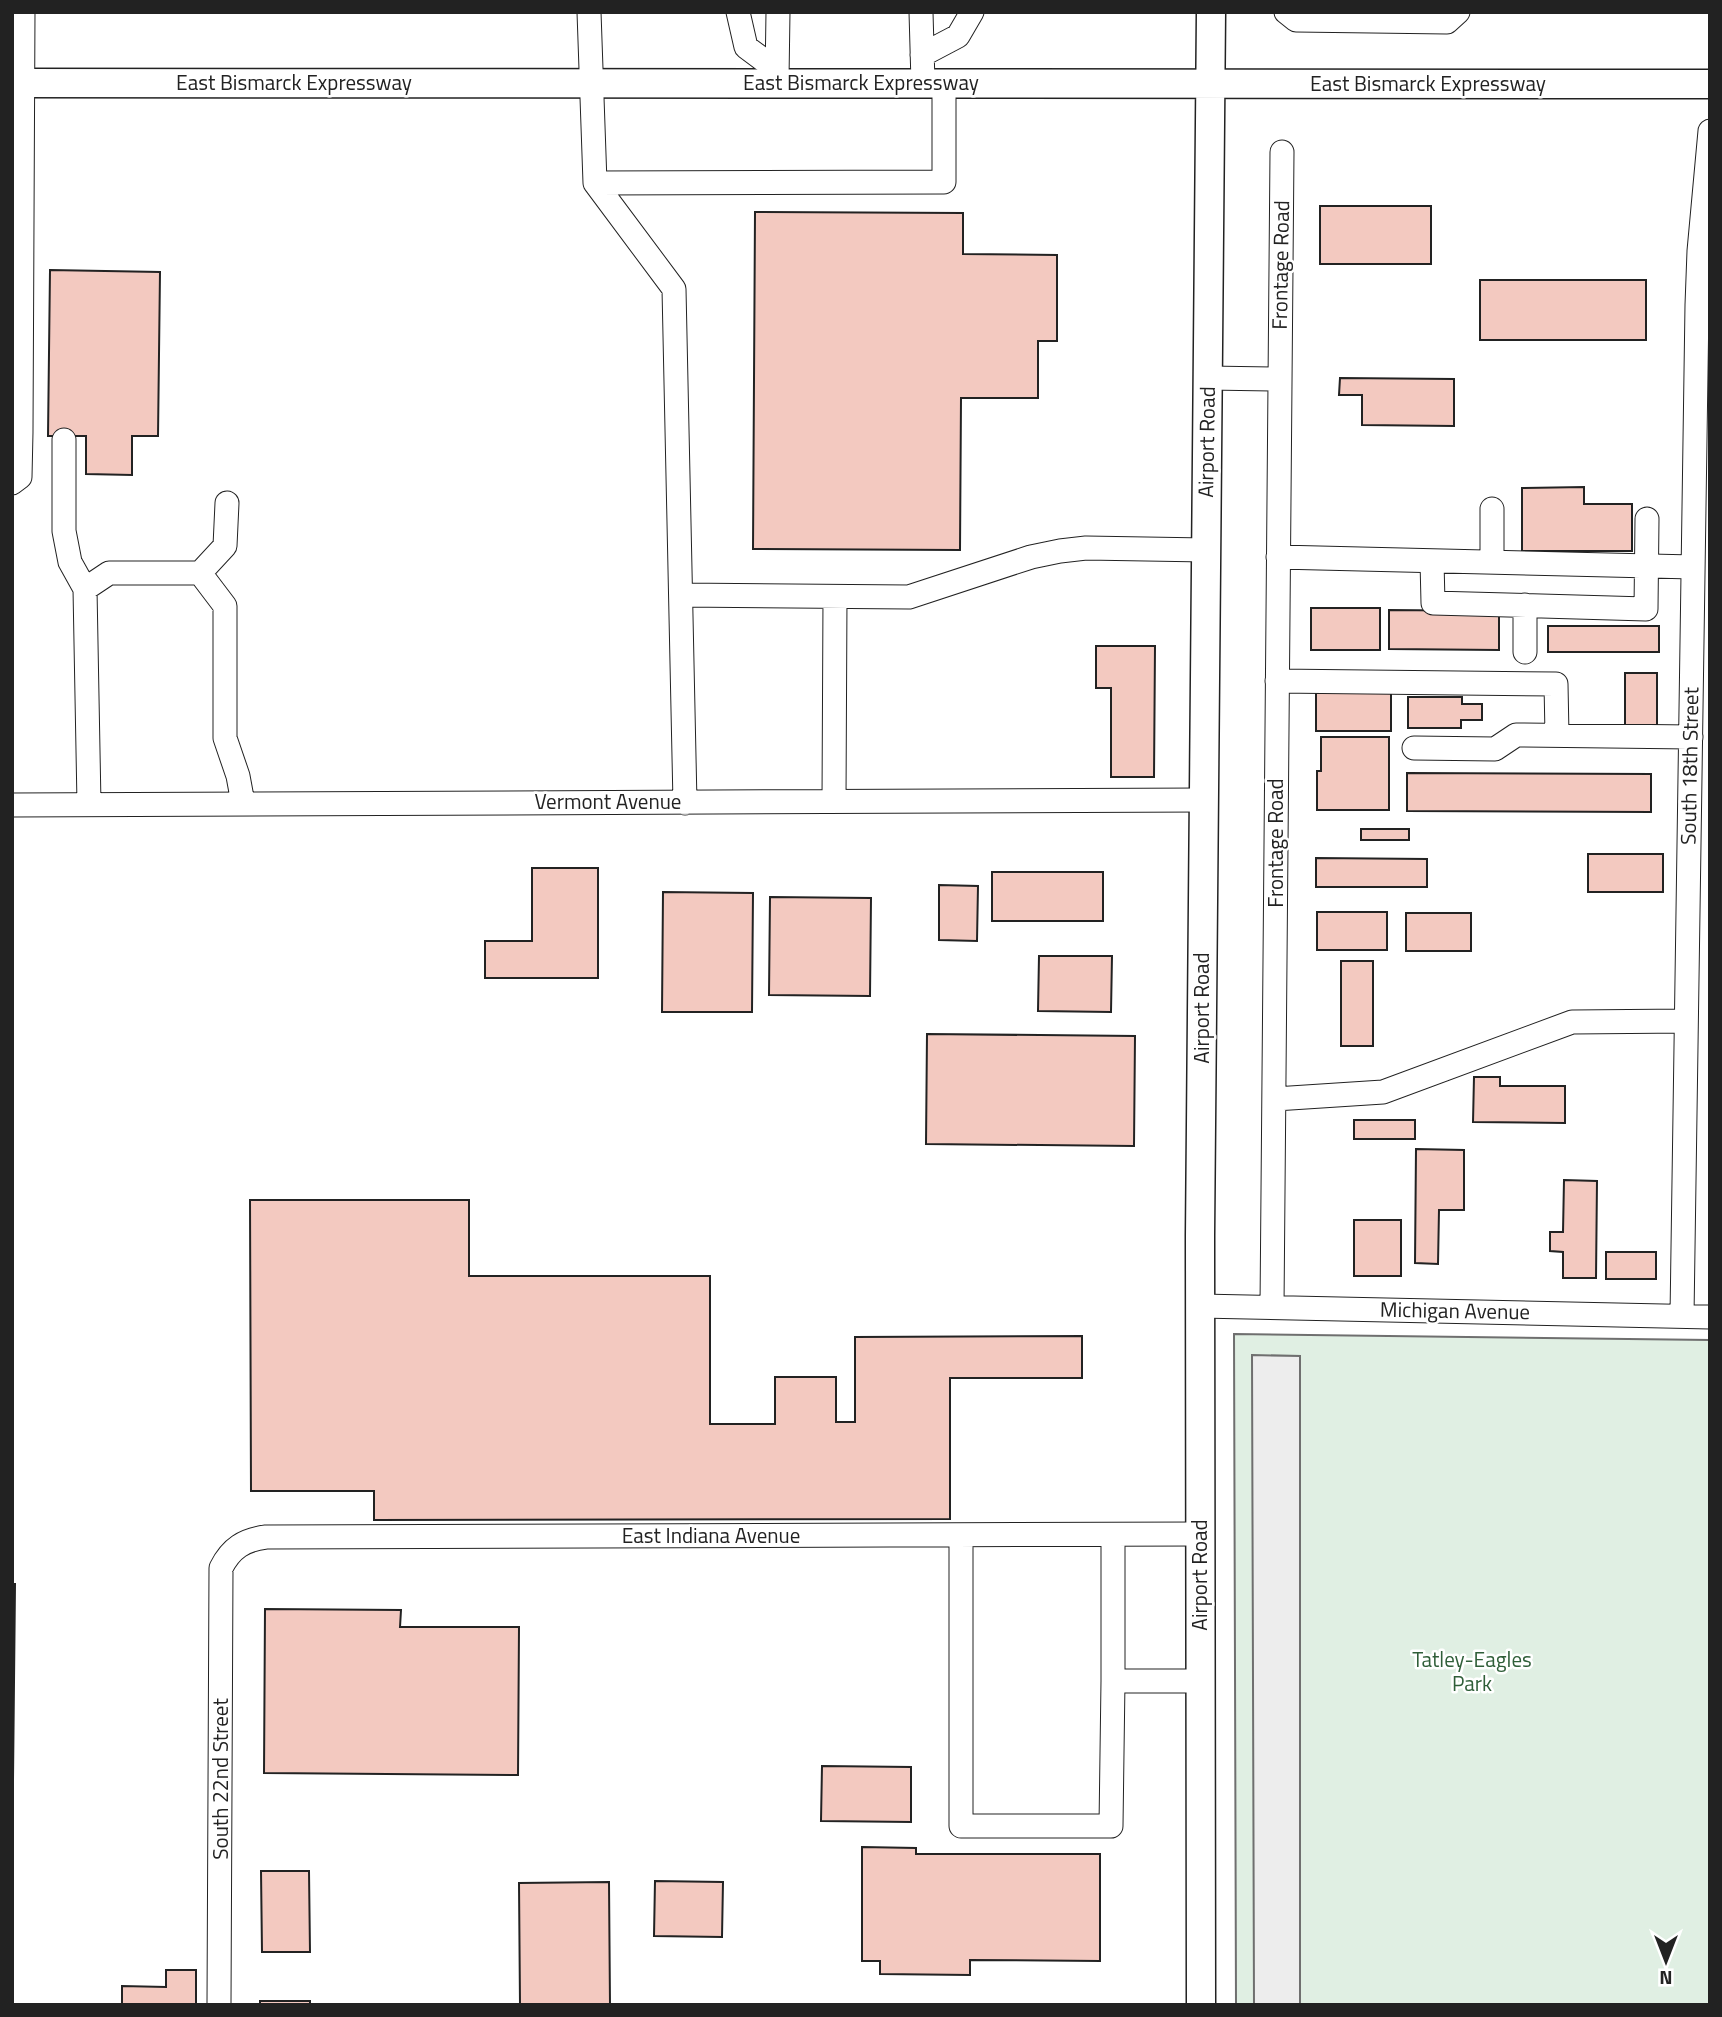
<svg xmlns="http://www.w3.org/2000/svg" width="1722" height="2017" viewBox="0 0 1722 2017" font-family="'Titillium Web',sans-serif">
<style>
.green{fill:#e0efe3;stroke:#6f6f6f;stroke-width:2}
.parking{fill:#ededed;stroke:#6f6f6f;stroke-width:2}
.building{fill:#f3c9c0;stroke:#222;stroke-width:2}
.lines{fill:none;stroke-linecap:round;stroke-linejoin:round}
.minor-casing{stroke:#222;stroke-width:25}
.major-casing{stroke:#222;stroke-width:31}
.minor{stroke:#fff;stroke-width:23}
.major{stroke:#fff;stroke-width:28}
.labels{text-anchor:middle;stroke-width:5;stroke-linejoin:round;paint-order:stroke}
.street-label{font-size:21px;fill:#222;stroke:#fff}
.park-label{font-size:21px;fill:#2f5e38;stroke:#fff}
</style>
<rect width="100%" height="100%" fill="#fff"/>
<path class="green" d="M1234 1334 1710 1340V2005H1236Z"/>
<path class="parking" d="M1252 1355 1300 1356V2005H1254Z"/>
<path class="building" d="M1320 206H1431V264H1320Z
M755 212 963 213V254L1057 255V341H1038V398H961L960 550 753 549Z
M50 270 160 272 158 436H132V475L86 474V436H48Z
M1480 280H1646V340H1480Z
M1340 378 1454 379V426L1362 425V395H1339Z
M1584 487V504H1632V551H1522V488Z
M1311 608H1380V650H1311Z
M1389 610 1499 611V650L1389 649Z
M1548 626H1659V652H1548Z
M1096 646H1155L1154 777H1111V688H1096Z
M1625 673H1657V725H1625Z
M1391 692V731H1316V693Z
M1408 697H1462V704H1482V720H1461V728H1408Z
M1321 737H1389V810H1317V771H1321Z
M1407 773 1651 774V812L1407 811Z
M1361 829H1409V840H1361Z
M1588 854H1663V892H1588Z
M1316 858 1427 859V887H1316Z
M532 868H598V978H485V941H532Z
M992 872H1103V921H992Z
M939 885 978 886 977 941 939 940Z
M663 892 753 893 752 1012H662Z
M770 897 871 898 870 996 769 995Z
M1317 912H1387V950H1317Z
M1406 913H1471V951H1406Z
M1039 956H1112L1111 1012 1038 1011Z
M1341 961H1373V1046H1341Z
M927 1034 1135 1036 1134 1146 926 1144Z
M1474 1077H1500V1086H1565V1123L1473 1122Z
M1354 1120H1415V1139H1354Z
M1416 1149 1464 1150V1210H1439L1438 1264 1415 1263Z
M1564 1180 1597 1181 1596 1278H1563V1252L1550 1251V1232H1563Z
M250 1200H469V1276H710V1424H775V1377H836V1422H855V1337L1082 1336V1378H950V1519L374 1520V1491H251Z
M1354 1220H1401V1276H1354Z
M1606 1252H1656V1279H1606Z
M12 1584H15L13 1780H12Z
M265 1609 401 1610 400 1627H519L518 1775 264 1773Z
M822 1766 911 1767V1822L821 1821Z
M862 1847 916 1848V1854H1100V1961L970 1960V1975L880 1974V1961H862Z
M261 1871H309L310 1952H262Z
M655 1881 723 1882 722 1937 654 1936Z
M609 1882 610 2005H520L519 1883Z
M166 1970H196V2005H122V1986L166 1987Z
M260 2001H310V2005H260Z"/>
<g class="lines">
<g class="minor-casing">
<path id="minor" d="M589 12 595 183 674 289 685 803
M738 12 746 47 777 70
M921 12 923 83
M1286 12 1296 20 1447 22 1458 12
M922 55 958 36 972 12
M777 79 778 12
M595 183 944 182V84
M1208 378 1279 379
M12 432H21L23 12
M64 440V531L70 562 85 589
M12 483 20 477 21 432
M1278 557 1693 567
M1432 561 1433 603 1646 609 1647 519
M1492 562V509
M200 573 225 546 227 503
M681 595 909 597 1031 557 1060 551 1086 548 1206 550
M1525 605V652
M1277 681 1556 684 1557 735
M1414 748 1495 749 1516 735 1691 737
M834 801 835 597
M89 804 85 589 109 573H200L225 606V738L238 776 243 803
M12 805 1204 800
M1275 1099 1383 1092 1572 1022 1686 1021
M1200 1306 1710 1317
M1272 1307 1282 152
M1682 1316 1697 305 1699 251 1710 131
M961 1535V1826H1111L1113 1681H1200
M1113 1535V1681
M219 2005 221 1568C231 1548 244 1540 266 1537L1200 1534"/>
</g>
<g class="major-casing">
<path id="major" d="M12 83 1710 84
M1201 2005 1200 1236 1211 12"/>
</g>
<use href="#minor" class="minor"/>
<use href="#major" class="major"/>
</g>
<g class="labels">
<g class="street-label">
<text x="294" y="90">East Bismarck Expressway</text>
<text x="861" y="90">East Bismarck Expressway</text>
<text x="1428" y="91">East Bismarck Expressway</text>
<text transform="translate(1281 265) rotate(-89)" y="7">Frontage Road</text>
<text transform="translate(1207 442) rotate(-89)" y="7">Airport Road</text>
<text transform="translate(1690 766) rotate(-89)" y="7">South 18th Street</text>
<text x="608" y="809">Vermont Avenue</text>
<text transform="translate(1276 843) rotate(-90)" y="7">Frontage Road</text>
<text transform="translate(1202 1008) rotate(-90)" y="7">Airport Road</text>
<text transform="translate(1455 1311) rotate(1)" y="7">Michigan Avenue</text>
<text x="711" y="1543">East Indiana Avenue</text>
<text transform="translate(1200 1575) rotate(-90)" y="7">Airport Road</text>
<text transform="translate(221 1779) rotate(-90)" y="7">South 22nd Street</text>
</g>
<g class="park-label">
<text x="1472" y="1667">Tatley-Eagles<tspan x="1472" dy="24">Park</tspan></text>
</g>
</g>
<rect width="1722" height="2017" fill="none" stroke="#222222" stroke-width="28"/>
<g transform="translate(1666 1961) rotate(180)" stroke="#ffffff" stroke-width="5" paint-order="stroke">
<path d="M0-5L12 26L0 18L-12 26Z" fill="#222222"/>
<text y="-10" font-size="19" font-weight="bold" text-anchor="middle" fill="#222222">N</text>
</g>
</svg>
